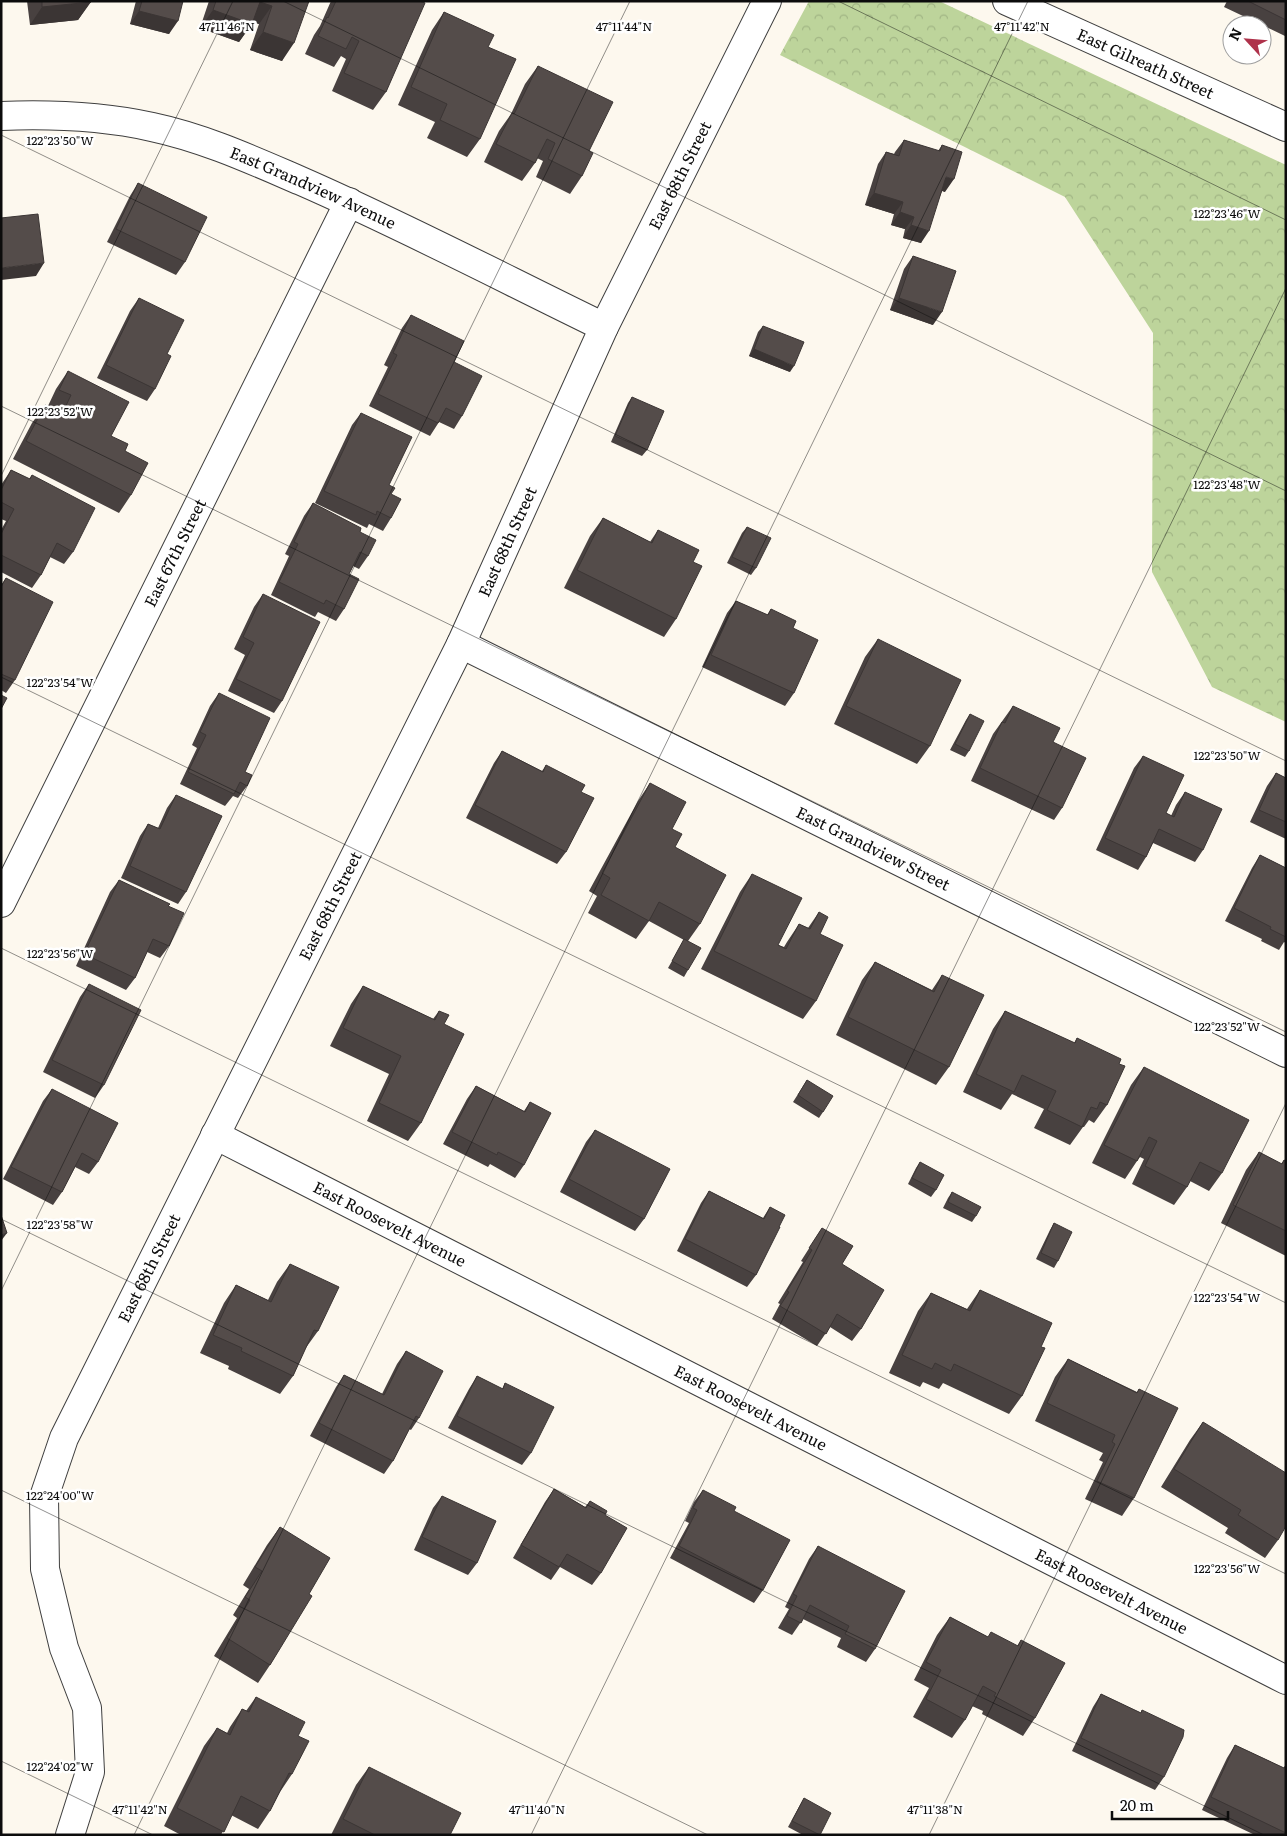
<svg xmlns="http://www.w3.org/2000/svg" width="1287" height="1836" viewBox="0 0 1287 1836" font-family="Literata,serif">
<style>
.forest{fill:url(#forest-crowns)}
.lines{fill:none;stroke-linecap:round;stroke-linejoin:round}
.minor-casing{stroke:#3f3f3f;stroke-width:30}
.minor{stroke:#fff;stroke-width:28}
.wall{fill:#484140}
.shaded-wall{fill:#3b3534}
.building{fill:#544c4a;stroke:#3b3534}
.ticks{fill:none;stroke:#0c0c0c;stroke-width:1;stroke-opacity:0.45}
.labels{text-anchor:middle;stroke-width:5;stroke-linejoin:round;paint-order:stroke}
.street-label{font-size:16px;fill:#0c0c0c;stroke:#fff}
.ticks-label{font-size:12px;text-anchor:middle;fill:#0c0c0c;stroke:#fff;stroke-width:5;stroke-linejoin:round;paint-order:stroke}
</style>
<defs>
<pattern id="forest-crowns" width="20" height="18" patternUnits="userSpaceOnUse" patternTransform="scale(1.25)"><rect width="20" height="18" fill="#bdd49b"/><path d="M2 6a3 3 0 1 1 6 0M12 15a3 3 0 1 1 6 0" fill="none" stroke="#a1b584"/></pattern>
</defs>
<rect width="100%" height="100%" fill="#fdf8ee"/>
<path class="forest" d="M809 1H939L1286 165V722L1212 687 1152 572 1153 333 1065 197 780 55Z"/>
<g class="lines">
<g class="minor-casing">
<g id="minor">
<path id="s1" d="M1007 1 1286 127"/>
<path id="s2" d="M1 116C52 114 102 116 152 127 204 138 252 160 301 181 404 226 503 278 604 327"/>
<path id="s3" d="M461 644 1286 1053"/>
<path id="s4" d="M1 903 349 202"/>
<path id="s5" d="M215 1135 1286 1680"/>
<path id="s6" d="M70 1835 90 1772 87 1708 64 1648 45 1569 44 1497 64 1438 461 644 604 327 767 1"/>
</g>
</g>
<use href="#minor" class="minor"/>
</g>
<path class="wall" d="M27 1H91L78 20 30 25Z
M136 1H183L169 34 130 24Z
M209 1H309L282 61 250 50 259 24 253 22 239 42 200 28Z
M331 1H420L386 92 373 110 332 91 346 59 341 56 334 67 305 54 314 35 320 26Z
M1227 1H1286V35L1285 36 1224 7Z
M444 12 480 139 467 157 427 138 435 122 398 105 432 30Z
M538 66 589 151 582 176 570 194 536 177 543 161 537 158 535 163 522 181 484 162 499 131 511 114 525 84Z
M904 140 938 151 942 145 945 192 942 191 921 243 903 238 905 229 891 225 894 214 865 205 878 164 886 152 894 154 895 152Z
M138 183 185 262 176 275 107 242 130 196Z
M913 256 933 325 890 310 904 269Z
M139 298 155 389 147 401 97 378 130 311Z
M411 315 454 362 462 416 454 429 439 422 430 436 369 406 388 367 384 365 402 328Z
M763 326 790 372 749 356 758 332Z
M68 371 111 436 125 451 131 495 119 513 13 459 32 423 45 405 48 406 56 389Z
M632 397 647 450 642 456 611 442 628 403Z
M361 413 389 485 391 518 383 531 369 524 367 528 315 503 352 425Z
M11 470 29 479 32 475 73 552 64 564 50 557 41 575 32 588 1 572V530L6 521 1 519V485Z
M313 503 360 532 368 556 359 569 353 566 349 574 344 609 336 621 318 612 315 617 271 595 289 556 285 554 304 516Z
M603 518 650 542 658 530 693 562 676 619 664 637 564 588 590 536Z
M747 527 756 568 751 575 727 563 742 533Z
M6 578 15 680 6 693 1 690V585Z
M263 594 282 701 274 713 228 691 245 655 234 649 254 607Z
M736 601 767 615 771 609 794 693 785 706 702 667 727 613Z
M878 639 930 746 917 764 834 724 865 657Z
M219 693 245 772 247 786 238 798 233 796 225 806 180 784 197 748 192 745 210 706Z
M1013 706 1053 742 1062 808 1054 820 971 781 993 734Z
M970 714 969 751 965 757 950 750 966 720Z
M502 751 542 771 546 765 566 852 557 864 466 818 494 763Z
M1143 756 1166 813 1171 816 1176 805 1185 792 1203 850 1195 862 1153 843 1146 857 1138 870 1096 850 1134 768Z
M1276 773 1286 778V839L1250 822 1267 786Z
M650 783 672 829 675 847 700 924 688 941V970L684 977 668 968 684 940 649 921 636 939 588 913 597 896 589 891 638 801Z
M176 795 186 892 178 904 121 878 140 836 148 824 158 828 167 808Z
M1260 855 1286 868V943L1284 942 1279 950 1261 941 1262 939 1225 921 1252 868Z
M752 874 778 945 784 947 787 942 799 924 808 928 819 912 820 934 816 1001 803 1019 701 969 740 892Z
M119 880 168 906 169 946 160 958 147 952 135 978 126 990 76 966 110 892Z
M875 962 932 990 942 975 949 1067 936 1085 836 1035 862 980Z
M89 984 104 1085 95 1098 43 1072 80 997Z
M363 986 433 1019 439 1011 444 1024 421 1123 408 1141 367 1121 389 1074 330 1046 351 1004Z
M1005 1011 1074 1043 1077 1038 1119 1064 1107 1105 1094 1123 1089 1120 1084 1127H1083L1070 1145 1034 1128 1044 1109 1012 1094 1001 1110 963 1092 993 1029Z
M1144 1067 1222 1173 1209 1191 1190 1181 1187 1187 1174 1205 1132 1184 1144 1159 1140 1157 1137 1161 1125 1179 1092 1163 1131 1085Z
M807 1080 823 1112 819 1118 793 1102Z
M476 1086 524 1111 530 1102 524 1165 515 1178 490 1164 488 1167 443 1144 467 1099Z
M52 1089 98 1162 89 1174 75 1167 62 1192 53 1205 3 1179 43 1101Z
M595 1130 644 1219 635 1231 560 1192 586 1142Z
M1259 1152 1281 1164 1284 1160 1286 1161V1256L1221 1223 1246 1170Z
M920 1162 936 1190 931 1197 908 1184 916 1168Z
M709 1191 763 1218 770 1207 779 1227 756 1275 747 1287 677 1251 701 1203Z
M952 1192 976 1216 972 1222 943 1208 948 1198Z
M1054 1223 1058 1261 1054 1268 1036 1259 1050 1230Z
M822 1228 842 1264 861 1329 852 1341 830 1327 817 1346 772 1319 780 1304 778 1303 803 1262 801 1261Z
M290 1264 318 1331 305 1349 293 1376 280 1394 228 1369 229 1366 200 1353 224 1303 236 1285 268 1300 277 1282Z
M980 1290 1041 1347 1022 1396 1009 1414 943 1383 939 1389 923 1382 920 1387 889 1373 918 1311 931 1293 967 1309Z
M406 1351 419 1418 411 1430 409 1429 393 1461 384 1474 310 1436 336 1387 344 1375 382 1394 397 1364Z
M1068 1359 1137 1392 1139 1389 1134 1498 1122 1516 1085 1499 1103 1462 1099 1460 1103 1453 1035 1421 1055 1377Z
M477 1376 502 1389 505 1383 531 1453 522 1465 448 1428 469 1389Z
M1203 1422 1278 1540 1265 1558 1225 1533 1228 1528 1161 1487 1190 1440Z
M554 1489 585 1507 590 1501 605 1515 601 1573 592 1585 560 1567 551 1580 513 1558 545 1502Z
M703 1490 763 1590 754 1603 670 1558 689 1523 685 1521 694 1502Z
M442 1496 477 1563 468 1575 414 1550 433 1508Z
M280 1527 309 1594 270 1665 258 1683 214 1656 237 1618 233 1615 249 1589 243 1585 267 1545Z
M818 1546 875 1649 866 1662 837 1647 841 1638 803 1619 792 1635 778 1628 789 1609 785 1607 809 1559Z
M950 1617 988 1637 1017 1646 1021 1640 1035 1718 1023 1736 982 1714 983 1711 972 1706 965 1720 952 1738 913 1717 929 1688 914 1680 937 1635Z
M1101 1694 1141 1713 1142 1710 1164 1777 1155 1790 1072 1751 1093 1707Z
M256 1697 298 1736 292 1774 280 1792 270 1811 258 1829 231 1815 221 1835H181L164 1826 204 1746 217 1728 227 1733 230 1727 242 1709 246 1711Z
M1235 1745 1284 1768 1286 1765V1835H1255L1202 1810 1227 1758Z
M369 1767 450 1835H331L356 1785Z
M804 1798 820 1835H803L788 1827 800 1805Z"/>
<path class="shaded-wall" d="M91 2 78 20 30 25 42 7Z
M260 2 272 6 259 24 247 20Z
M213 10 252 24 239 42 200 28Z
M139 11 178 21 169 34 130 24Z
M263 32 294 43 282 61 250 50Z
M946 177 954 179 945 192 938 189Z
M874 193 903 202 894 214 865 205Z
M900 212 914 217 905 229 891 225Z
M911 225 929 231 921 243 903 238Z
M44 263 36 276 1 280V268Z
M899 298 942 312 933 325 890 310Z
M754 349 794 366 790 372 749 356Z
M7 1233 1 1241V1235Z"/>
<path class="building" d="M42 1H91V2L42 7Z
M142 1H183L178 21 139 11Z
M216 1H309L294 43 263 32 272 6 260 2 252 24 213 10Z
M336 1H420L425 3 386 92 344 73 359 41 352 37 346 49 318 36 327 17 328 18Z
M1248 1H1286V20Z
M444 12 494 35 488 47 516 59 480 139 440 120 447 104 411 87Z
M538 66 613 102 589 151 593 153 582 176 548 159 555 143 547 139 535 163 496 144 512 113 514 114Z
M904 140 940 151 942 145 962 152 954 179 946 177 929 231 911 225 914 217 900 212 903 202 874 193 886 152 899 156Z
M138 183 207 217 185 262 116 229Z
M38 214 44 263 1 268V218Z
M913 256 956 271 942 312 899 298Z
M139 298 184 320 167 354 171 356 155 389 106 365Z
M411 315 464 341 454 362 482 376 462 416 446 408 438 423 378 394 397 355 393 353Z
M763 326 804 342 794 366 754 349Z
M68 371 129 402 111 436 128 444 125 451 148 463 131 495 26 441 45 405 62 414 71 395 59 390Z
M632 397 664 411 647 450 615 436Z
M361 413 412 437 389 485 395 488 391 494 401 499 391 518 377 511 376 515 324 491Z
M11 470 30 479 32 475 95 508 73 552 57 543 41 575 1 555V534L14 509 1 502V490Z
M313 503 361 528 360 532 376 540 368 556 360 552 349 574 359 579 344 609 326 600 324 604 279 582 298 544 294 542Z
M603 518 652 543 658 530 699 550 693 562 702 566 676 619 577 570Z
M747 527 771 538 756 568 732 557Z
M6 578 53 602 15 680 1 674V587Z
M263 594 320 622 282 701 236 679 254 643 243 637Z
M736 601 768 615 771 609 796 621 793 628 818 640 794 693 711 655Z
M878 639 961 680 930 746 846 706Z
M219 693 270 718 245 772 252 775 247 786 240 782 234 794 188 772 206 735 200 732Z
M1 695 7 698 1 709Z
M1013 706 1060 728 1053 742 1086 758 1062 808 980 768 1002 722 1005 723Z
M970 714 984 721 969 751 955 744Z
M502 751 543 772 546 765 585 785 581 792 594 798 566 852 475 805Z
M1143 756 1184 775 1166 813 1174 817 1185 792 1222 809 1203 850 1159 829 1146 857 1105 838Z
M1276 773 1286 778V822L1259 810Z
M650 783 686 802 672 829 682 834 675 847 726 875 700 924 659 902 649 921 601 895 610 878 602 873Z
M176 795 222 816 186 892 130 866 148 824 160 829Z
M1260 855 1286 868V937L1270 929 1271 927 1234 908Z
M752 874 802 898 778 945 786 949 799 924 810 929 819 912 828 917 820 934 843 945 816 1001 714 951Z
M119 880 170 904 168 906 184 913 169 946 153 939 135 978 84 954Z
M684 939 701 948 688 970 672 961Z
M875 962 934 992 942 975 984 995 949 1067 848 1017Z
M89 984 141 1010 104 1085 52 1060Z
M363 986 435 1020 439 1011 449 1015 444 1024 464 1034 421 1123 379 1103 401 1056 343 1028Z
M1005 1011 1075 1043 1077 1038 1121 1059 1119 1064 1125 1066 1107 1105 1100 1102 1097 1109 1091 1107 1082 1127 1047 1110 1056 1091 1022 1075 1014 1092 976 1074Z
M1144 1067 1249 1120 1222 1173 1200 1162 1187 1187 1145 1166 1157 1141 1149 1137 1137 1161 1104 1145Z
M807 1080 833 1096 823 1112 798 1095Z
M476 1086 525 1112 530 1102 551 1113 524 1165 498 1152 497 1155 452 1132Z
M52 1089 118 1123 98 1162 82 1153 62 1192 11 1167Z
M595 1130 670 1169 644 1219 569 1179Z
M1259 1152 1282 1164 1284 1160 1286 1161V1231L1233 1205Z
M920 1162 944 1175 936 1190 912 1178Z
M709 1191 764 1219 770 1207 785 1215 779 1227H780L756 1275 685 1239Z
M952 1192 981 1207 976 1216 948 1202Z
M1 1215 7 1233 1 1235Z
M1054 1223 1072 1232 1058 1261 1041 1253Z
M822 1228 853 1246 842 1264 884 1290 861 1329 837 1314 826 1334 780 1306 789 1292 787 1291 812 1250 809 1248Z
M290 1264 339 1287 318 1331 314 1330 293 1376 241 1351 242 1348 213 1335 236 1285 271 1302Z
M980 1290 1052 1323 1041 1347 1045 1348 1022 1396 954 1364 951 1371 935 1363 932 1369 902 1355 931 1293 970 1311Z
M406 1351 443 1371 419 1418 416 1416 393 1461 319 1423 344 1375 384 1395Z
M1068 1359 1137 1393 1139 1389 1178 1408 1134 1498 1097 1481 1115 1444 1112 1442 1115 1435 1047 1403Z
M477 1376 503 1389 505 1383 554 1407 531 1453 457 1416Z
M1203 1422 1286 1473V1526L1278 1540 1238 1515 1241 1510 1174 1469Z
M554 1489 586 1508 590 1501 607 1511 605 1515 627 1528 601 1573 567 1554 559 1567 521 1545Z
M703 1490 736 1507 734 1511 790 1540 763 1590 679 1546 697 1510 693 1508Z
M442 1496 496 1521 477 1563 422 1537Z
M280 1527 330 1558 309 1594 312 1596 270 1665 227 1638 250 1600 245 1597 262 1571 255 1567Z
M818 1546 905 1591 875 1649 845 1634 849 1626 810 1605 801 1623 787 1616 797 1596 793 1594Z
M950 1617 988 1637 991 1632 1018 1646 1021 1640 1065 1663 1035 1718 994 1696 996 1693 983 1686 965 1720 926 1699 941 1670 926 1662Z
M1101 1694 1141 1713 1142 1710 1184 1730 1183 1737 1164 1777 1081 1738Z
M256 1697 305 1722 298 1736 309 1741 292 1774 289 1773 270 1811 241 1796 224 1832 177 1808 217 1728 230 1735 242 1709 249 1712Z
M1235 1745 1284 1768 1286 1765V1833L1211 1797Z
M369 1767 461 1813 450 1835H375L343 1819Z
M804 1798 831 1813 820 1835 792 1821Z"/>
<path class="ticks" d="M283 1 1286 491M838 1 1286 220M1 135 1286 761M1 406 1286 1032M1 476 233 1M1 677 1286 1303M1 948 1286 1574M1 1219 1264 1835M1 1291 630 1M1 1490 708 1835M1 1761 153 1835M134 1835 1028 1M531 1835 1286 288M929 1835 1286 1103"/>
<g class="labels">
<g class="street-label">
<text dy="6" stroke="none"><textPath href="#s1" startOffset="152">East Gilreath Street</textPath></text>
<text dy="6" stroke="none"><textPath href="#s6" startOffset="1815">East 68th Street</textPath></text>
<text dy="6" stroke="none"><textPath href="#s2" startOffset="324">East Grandview Avenue</textPath></text>
<text dy="6" stroke="none"><textPath href="#s6" startOffset="1410">East 68th Street</textPath></text>
<text dy="6" stroke="none"><textPath href="#s4" startOffset="391">East 67th Street</textPath></text>
<text dy="6" stroke="none"><textPath href="#s3" startOffset="460">East Grandview Street</textPath></text>
<text dy="6" stroke="none"><textPath href="#s6" startOffset="1005">East 68th Street</textPath></text>
<text dy="6" stroke="none"><textPath href="#s5" startOffset="196">East Roosevelt Avenue</textPath></text>
<text dy="6" stroke="none"><textPath href="#s6" startOffset="600">East 68th Street</textPath></text>
<text dy="6" stroke="none"><textPath href="#s5" startOffset="601">East Roosevelt Avenue</textPath></text>
<text dy="6" stroke="none"><textPath href="#s5" startOffset="1006">East Roosevelt Avenue</textPath></text>
</g>
</g>
<g class="ticks-label">
<text x="227" y="31">47°11'46"N</text>
<text x="624" y="31">47°11'44"N</text>
<text x="1022" y="31">47°11'42"N</text>
<text x="60" y="145">122°23'50"W</text>
<text x="1227" y="218">122°23'46"W</text>
<text x="60" y="416">122°23'52"W</text>
<text x="1227" y="489">122°23'48"W</text>
<text x="60" y="687">122°23'54"W</text>
<text x="1227" y="760">122°23'50"W</text>
<text x="60" y="958">122°23'56"W</text>
<text x="1227" y="1031">122°23'52"W</text>
<text x="60" y="1229">122°23'58"W</text>
<text x="1227" y="1302">122°23'54"W</text>
<text x="60" y="1500">122°24'00"W</text>
<text x="1227" y="1573">122°23'56"W</text>
<text x="60" y="1771">122°24'02"W</text>
<text x="140" y="1814">47°11'42"N</text>
<text x="537" y="1814">47°11'40"N</text>
<text x="935" y="1814">47°11'38"N</text>
</g>
<rect width="1287" height="1836" fill="none" stroke="#0c0c0c" stroke-width="5"/>
<g transform="translate(1247 40) rotate(296)"><circle r="24" fill="#ffffff" stroke="#9e9e9e"/>
<path d="M0-4L9 19L0 12L-9 19Z" fill="#af324b"/>
<text y="-8" font-size="14" font-weight="bold" text-anchor="middle" fill="#0c0c0c">N</text>
</g>
<path d="M1112 1811v8h116v-8" fill="none" stroke="#0c0c0c" stroke-width="2.5"/>
<text x="1120" y="1811" font-size="15" fill="#0c0c0c" stroke="#ffffff" stroke-width="4" paint-order="stroke">20 m</text>
</svg>
